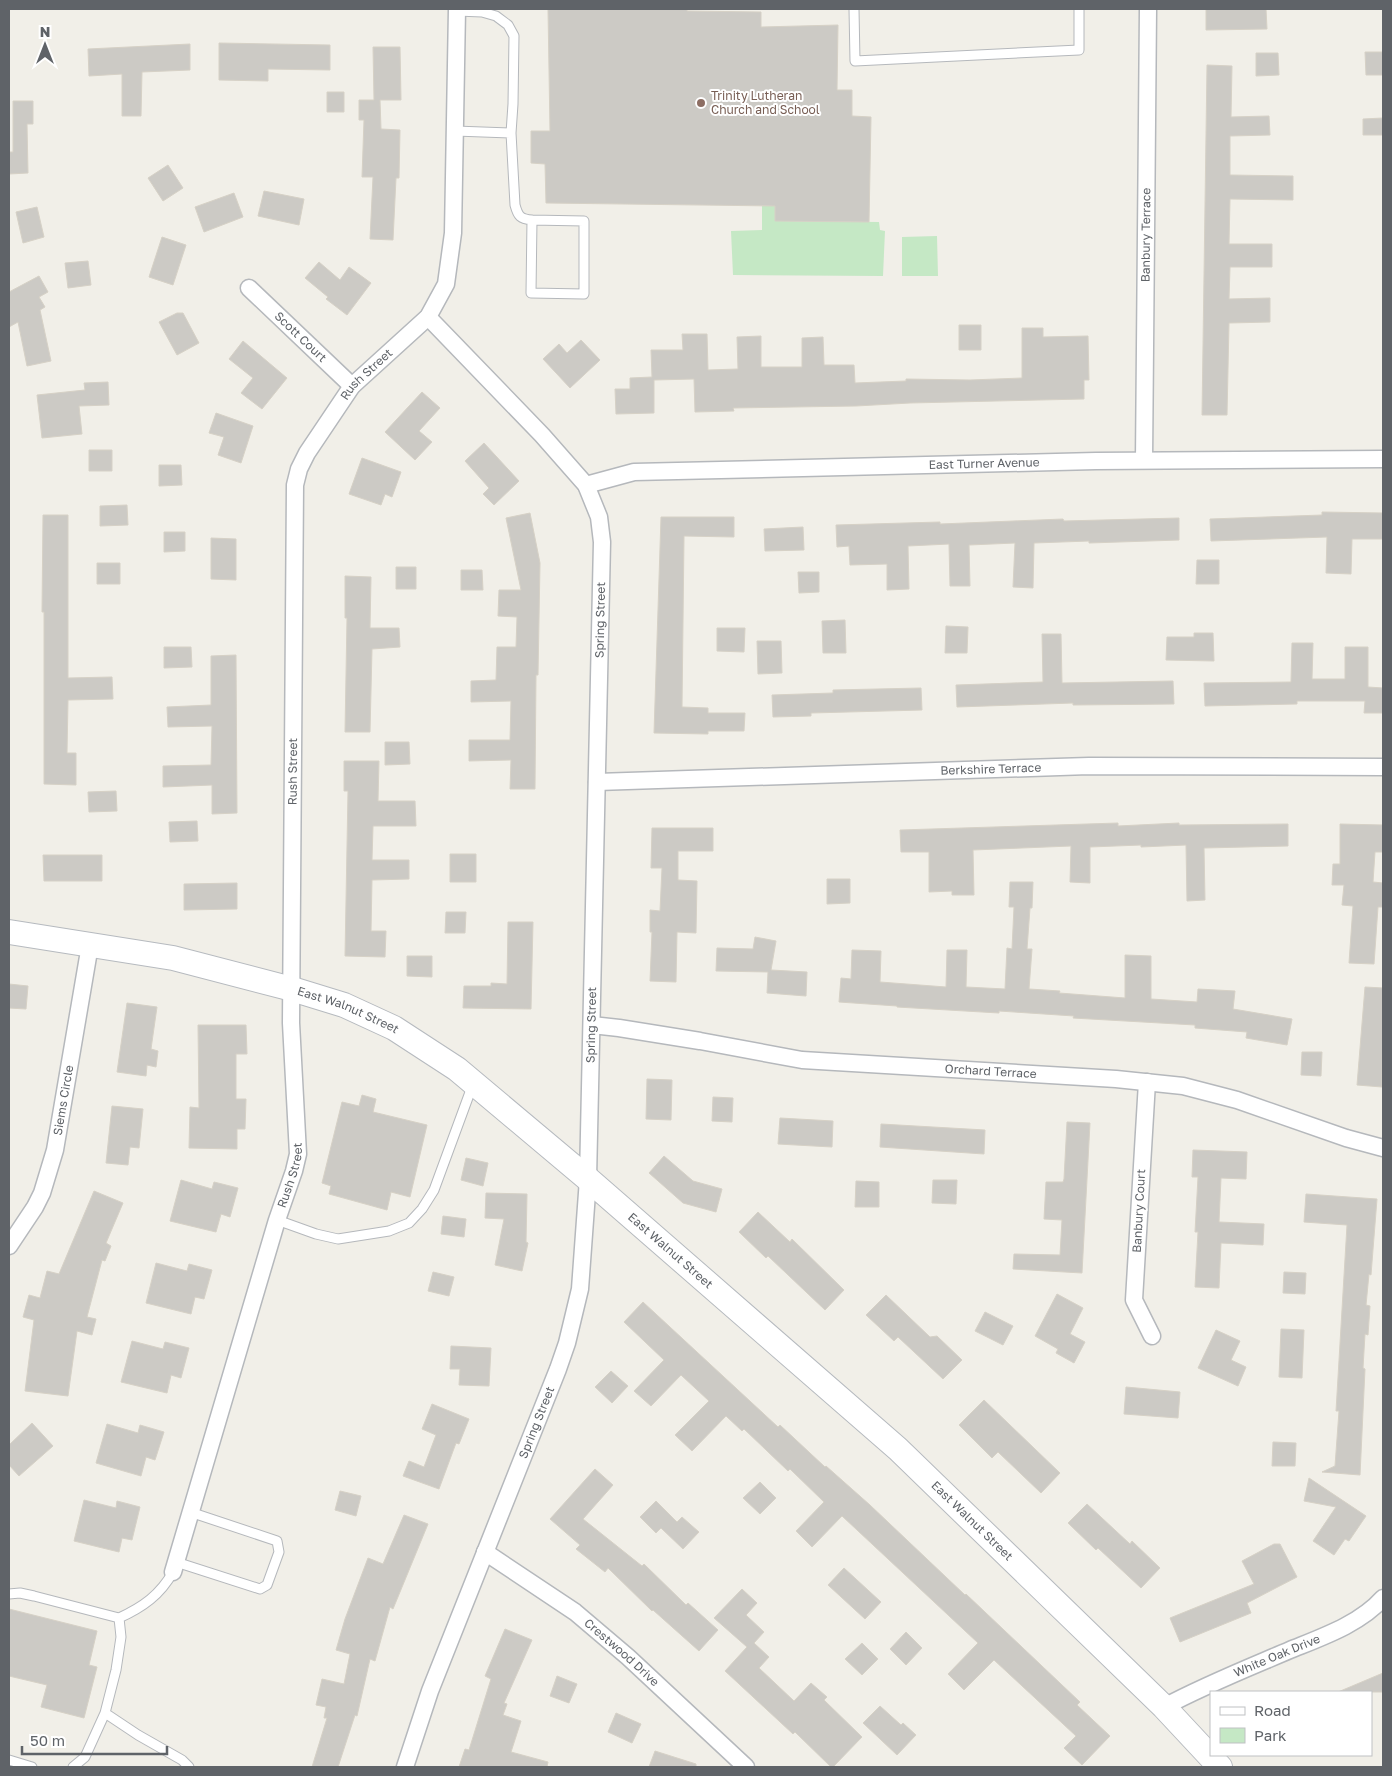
<svg xmlns="http://www.w3.org/2000/svg" width="1392" height="1776" viewBox="0 0 1392 1776" font-family="'Golos Text',sans-serif">
<style>
.green{fill:#c5e8c5}
.building{fill:#cccac5;stroke:#d6d1c6}
.lines{fill:none;stroke-linecap:round;stroke-linejoin:round}
.lane-casing{stroke:#b5b8bc;stroke-width:11}
.street-casing{stroke:#b5b8bc;stroke-width:19}
.secondary-casing{stroke:#b6babf;stroke-width:26}
.lane{stroke:#fff;stroke-width:9}
.street{stroke:#fff;stroke-width:16}
.secondary{stroke:#fff;stroke-width:24}
.education-dot{fill:#8d6e63;stroke:#fff;stroke-width:2}
.labels{text-anchor:middle;stroke-width:4;stroke-linejoin:round;paint-order:stroke}
.education-label{font-size:12px;fill:#785e54;stroke:#fff;text-anchor:start}
.street-label{font-size:12px;fill:#5f6368;stroke:#fff}
</style>
<rect width="100%" height="100%" fill="#f1efe8"/>
<path class="green" d="M762 206H775L776 221 879 222 880 230 885 231 883 276 733 275 731 231 762 230Z
M937 236 938 276H902V237Z"/>
<path class="building" d="M548 9H687V11L761 12V27L838 25 837 90H852V116L871 117 869 222 775 221V206L546 203 545 164 531 163V131H550Z
M1206 9H1266L1267 29 1206 30Z
M219 43 330 45V70L268 69V81L219 80Z
M190 44V70L142 72 141 116H122V74L89 76 88 49Z
M373 47H400L401 100H380L381 129 400 130 399 178H396L393 240 370 239 373 177H362L364 120H359V100H374Z
M1365 52H1383V75H1366Z
M1256 53H1278L1279 75 1256 76Z
M1207 65 1232 66 1231 117 1269 116 1270 135 1230 136V175L1293 176V200L1230 199 1229 244H1272V267H1230L1229 299 1270 298V322L1229 323 1227 415H1202Z
M327 92H344V112H327Z
M13 101H33V124H27L28 173 9 174V152H13Z
M1383 118V135H1363V119Z
M168 165 183 188 163 201 148 178Z
M264 191 304 199 299 225 258 216Z
M234 193 243 217 204 232 195 207Z
M37 207 44 237 23 243 16 212Z
M162 237 186 245 173 285 149 277Z
M88 261 91 285 68 288 65 263Z
M319 262 340 280 349 267 371 283 347 315 326 299 328 297 305 278Z
M39 276 48 292 39 297 45 307 40 310 51 361 27 366 18 322 9 327V292Z
M177 313H183L199 343 177 355 159 322Z
M959 325H981V350H959Z
M1022 328H1043V337L1088 336 1089 380H1084V399L910 403 856 406 733 408 734 411 695 412 694 379 654 380V413L616 414 615 389H630V378L652 377 651 350H683L682 334H707L708 370 738 369 737 337 761 336V367H802V338L823 337 824 365H854L855 383 906 381V379L970 380 1022 378Z
M581 340 600 360 570 388 543 359 559 344 567 353Z
M243 341 287 378 262 409 241 393 253 378 229 359Z
M108 382 109 405 79 406 82 434 42 438 37 395 85 390 84 383Z
M422 392 440 408 419 431 432 442 415 460 385 432Z
M216 413 253 426 241 463 218 455 224 437 209 433Z
M484 443 519 481 494 505 483 494 489 488 465 461Z
M89 450H112V471H89Z
M362 458 401 472 392 497 385 494 381 505 349 494Z
M159 465H181L182 485 159 486Z
M127 505 128 525 100 526V506Z
M1322 512 1383 513V539H1352L1351 574 1326 573 1327 537 1211 541 1210 519 1322 515Z
M530 513 540 563 538 675H536L535 789H510L511 760 469 761V740H510L511 701 471 702V681L496 680 497 647H516L517 617 498 616 499 590H521L506 518Z
M43 515H68V678L112 677 113 699 68 700 67 753H76V785L44 784V612H42Z
M661 517H734V537L684 536 682 707 708 708V713H745L744 731H708V734L654 733Z
M1179 518V540L1089 543V541L1034 543 1033 588 1013 587 1015 543 969 545 970 586H950L949 544 908 546 909 589 887 590V564L850 565 849 546 837 547 836 525 940 522V524L1063 519 1064 521Z
M803 527 804 550 765 551 764 529Z
M164 532H185V551L164 552Z
M211 538 236 539V580L211 579Z
M1197 560H1219V584H1196Z
M97 563H120V584H97Z
M396 567H416V589H396Z
M461 570H482L483 590H461Z
M798 572H819V592L799 593Z
M345 576 371 577 370 628H399L400 647 372 649 370 732H345L347 618H345Z
M845 620 846 653H823L822 621Z
M946 626 968 627 967 653H945Z
M717 628H745L744 652 717 651Z
M1194 633H1213L1214 661 1166 660 1167 637H1194Z
M1042 634H1061L1062 683 1173 681 1174 704 1073 705V703L957 707 956 685 1043 682Z
M757 641H781L782 673 758 674Z
M1292 643H1313L1312 679H1345V647H1368V687L1383 688V713H1364L1365 701H1297V704L1205 706 1204 683 1291 682Z
M164 647H191L192 667 164 668Z
M236 655 237 813 212 814V785L163 787V766L211 765 212 726 168 727 167 707 211 705V656Z
M921 688 922 710 811 713V716L773 717 772 695 833 693V690Z
M385 742H409L410 764 385 765Z
M344 761H379L378 801H415L416 826H373L372 860H409V879L372 880 371 931H386L385 957 345 956 348 791H344Z
M116 791 117 811 89 812 88 792Z
M197 821 198 841 170 842 169 822Z
M1118 823V826L1179 823V825L1288 824V846L1204 848 1205 900 1187 901 1186 845 1141 847V845L1090 847V883L1070 882 1071 846 973 850 974 895H952V891L929 892V852H901L900 830Z
M1340 824 1383 825V852H1375L1373 882 1383 883V907H1378L1374 964 1349 963 1353 906 1342 905 1344 885H1332L1333 864H1340Z
M652 828H713V851H678V880L697 881 696 933 677 932 676 982 650 981 652 932H650V910L660 911 662 868H651Z
M450 854H476V882H450Z
M43 855H102V881H44Z
M827 879H850V903L827 904Z
M1010 882H1033L1032 908H1030L1027 949H1032L1029 989 1060 991 1059 993 1125 998V955L1151 956V999L1197 1002 1198 989 1235 991 1233 1009 1292 1019 1287 1045 1246 1038 1247 1032 1195 1028V1025L1073 1018 1074 1016 999 1011V1013L897 1007V1006L839 1002 841 978 851 979 852 950 881 951 880 982 946 987 947 950H967L966 987 1005 989 1007 948 1012 949 1014 907H1009Z
M237 883V909L184 910V884Z
M446 912H466L465 933H445Z
M508 922H533L531 1009 463 1008 464 986H491V983L507 984Z
M755 937 776 941 771 970 807 972 806 996 767 993 768 972 716 971 717 948 753 949Z
M407 956H432V977L407 976Z
M9 984 28 986 26 1009 9 1008Z
M1365 987 1383 988 1382 1087 1357 1085Z
M127 1003 157 1007 151 1049 158 1051 156 1067 147 1065 146 1076 117 1072Z
M198 1025H246L247 1054H236V1099H246L245 1129H237V1149L189 1148 190 1107 199 1108Z
M1302 1052H1322L1321 1076 1301 1075Z
M647 1079 672 1080 671 1120 646 1119Z
M362 1095 376 1099 373 1112 427 1125 410 1197 391 1192 387 1210 329 1194 331 1186 322 1183 342 1102 359 1106Z
M713 1097 733 1098 732 1122 712 1121Z
M112 1106 143 1109 139 1148 130 1147 128 1165 106 1163Z
M780 1118 833 1121 832 1147 778 1144Z
M1067 1122 1090 1123 1082 1273 1013 1269 1014 1254 1060 1255 1062 1220 1044 1219 1046 1182H1063L1064 1179Z
M881 1124 985 1130 984 1154 880 1147Z
M1193 1150 1247 1152 1246 1179 1221 1178 1219 1222 1264 1224 1263 1245 1221 1243 1219 1288 1195 1287 1198 1232H1195L1198 1177H1192Z
M664 1156 693 1181 722 1189 716 1212 683 1203 649 1173Z
M466 1158 488 1163 483 1186 461 1180Z
M181 1180 212 1189 214 1182 238 1188 230 1217 221 1214 216 1232 170 1221Z
M933 1180H957L956 1204 932 1203Z
M856 1181 879 1182V1207H855Z
M94 1191 123 1203 106 1243 111 1246 105 1261 102 1260 87 1317 96 1319 92 1335 77 1331 68 1396 25 1391 34 1320 23 1317 29 1295 40 1298 47 1271 59 1274Z
M486 1193 527 1194 526 1242 528 1243 522 1271 495 1265 504 1219 485 1218Z
M1306 1194 1377 1199 1371 1275 1369 1274 1366 1305 1370 1306 1368 1335 1365 1334 1363 1368 1365 1369 1360 1475 1322 1472 1335 1466 1339 1411H1336L1347 1225 1304 1222Z
M758 1212 790 1242 792 1239 844 1290 825 1310 768 1256 766 1258 739 1232Z
M443 1216 466 1219 464 1237 441 1234Z
M156 1263 187 1271 189 1264 212 1270 204 1299 195 1297 191 1314 146 1303Z
M433 1272 454 1277 449 1296 428 1291Z
M1284 1272 1306 1273 1305 1294 1283 1293Z
M1057 1294 1083 1308 1070 1334 1085 1342 1074 1363 1056 1353 1058 1349 1035 1336Z
M886 1295 930 1337 937 1336 962 1360 943 1379 898 1337 894 1341 866 1315Z
M643 1302 778 1427 780 1425 825 1467 826 1466 870 1505 965 1595 966 1594 1080 1702 1077 1705 1110 1736 1082 1765 1064 1748 1076 1736 994 1660 964 1690 948 1674 978 1643 842 1516 812 1547 796 1531 824 1502 790 1469 788 1471 744 1429 742 1431 726 1416 692 1451 675 1435 709 1401 681 1375 651 1406 634 1391 664 1360 624 1322Z
M985 1312 1013 1326 1003 1345 975 1331Z
M1281 1329 1304 1330 1302 1378 1279 1377Z
M1216 1330 1240 1341 1231 1360 1246 1367 1238 1386 1198 1368Z
M132 1341 163 1349 165 1342 189 1348 181 1378 171 1375 167 1393 121 1382Z
M451 1346 491 1348 489 1386 459 1385 460 1369H450Z
M611 1371 628 1386 612 1403 595 1387Z
M1126 1387 1180 1392 1178 1418 1124 1414Z
M984 1400 1060 1473 1041 1493 998 1452 992 1458 959 1425Z
M432 1404 469 1419 459 1444 456 1443 439 1489 403 1476 409 1461 424 1467 436 1435 422 1429Z
M32 1423 53 1446 19 1476 9 1465V1445Z
M107 1424 138 1433 140 1425 164 1432 155 1460 146 1457 141 1476 96 1463Z
M1273 1442 1296 1443 1295 1466H1272Z
M595 1469 613 1485 583 1519 642 1566 644 1564 686 1605 688 1603 718 1630 699 1651 653 1610 652 1611 608 1568 605 1572 576 1549 580 1545 550 1519Z
M1309 1478 1366 1516 1349 1541 1345 1539 1334 1555 1313 1541 1336 1507 1304 1501Z
M760 1482 776 1498 760 1514 743 1498Z
M340 1491 361 1496 356 1516 335 1510Z
M84 1500 116 1508 117 1501 140 1507 132 1540 122 1538 119 1552 74 1541Z
M656 1501 677 1522 682 1517 699 1532 683 1549 661 1528 656 1533 640 1517Z
M1087 1504 1130 1544 1132 1541 1160 1568 1141 1588 1098 1548 1096 1550 1068 1523Z
M404 1515 428 1524 393 1609 390 1607 375 1661 370 1659 357 1716 355 1715 338 1767H312L327 1718H324L326 1707 316 1705 322 1679 344 1684 350 1654 336 1650 345 1619 368 1558 383 1564Z
M1274 1544H1280L1297 1577 1247 1603 1251 1613 1180 1642 1170 1618 1254 1584 1242 1561Z
M844 1568 881 1602 865 1619 828 1585Z
M742 1589 757 1603 746 1615 764 1632 754 1643 769 1657 759 1668 794 1701 811 1683 827 1697 824 1700 862 1737 833 1767H831L795 1732 793 1734 725 1671 747 1647 714 1618Z
M9 1609 97 1631 89 1665 97 1667 84 1718 41 1707 47 1685 9 1676Z
M505 1629 532 1640 504 1703 507 1704 503 1715 521 1721 511 1752 548 1762 547 1767H459L465 1749 469 1750 491 1679 485 1676Z
M906 1632 922 1648 906 1665 890 1649Z
M862 1643 878 1659 862 1675 845 1659Z
M1383 1673V1692H1338Z
M557 1676 577 1684 569 1703 550 1696Z
M880 1706 901 1725 903 1723 916 1735 897 1755 863 1723Z
M616 1713 641 1724 632 1743 608 1732Z
M655 1751 696 1764V1767H649Z"/>
<g class="lines">
<g class="lane-casing">
<path id="lane" d="M854 9 855 61 1079 50V9
M455 131 511 133 513 104 514 36 508 25 496 16 482 12 457 11
M511 133 515 205C518 216 520 219 532 220L531 293 584 294V221L532 220
M277 1220 316 1234 338 1239 389 1231 409 1223 422 1209 434 1190 473 1084
M176 1562 260 1589 267 1585 279 1552 277 1541 190 1512
M9 1594 20 1593 34 1596 119 1618C143 1607 160 1595 173 1572
M105 1713 138 1735 182 1760 189 1767
M9 1760 32 1767
M73 1767 85 1757 105 1713 116 1670 121 1637 119 1618"/>
</g>
<g class="street-casing">
<g id="street">
<path id="s1" d="M249 288 352 386"/>
<path id="s2" d="M1144 460 1148 9"/>
<path id="s3" d="M586 485 634 472 1096 461 1383 459"/>
<path id="s4" d="M597 782 1089 766 1383 767"/>
<path id="s5" d="M592 1025 619 1028 700 1041 802 1060 1116 1079 1183 1086 1237 1100 1346 1138 1383 1148"/>
<path d="M1147 1082 1134 1300 1152 1336"/>
<path id="s6" d="M9 1246 35 1207 42 1193 55 1150 90 945"/>
<path id="s7" d="M485 1552 575 1612 628 1657 746 1767"/>
<path id="s8" d="M173 1572 277 1220 294 1171 298 1154 291 1023 295 485 299 469 307 453 352 386 428 317 446 284 453 233 457 9"/>
<path id="s9" d="M1164 1707C1205 1685 1248 1668 1290 1650 1322 1637 1360 1624 1383 1598"/>
<path id="s10" d="M405 1767 430 1691 558 1369 567 1343 580 1289 588 1179 602 542 599 517 586 485 542 435 428 317"/>
</g>
</g>
<g class="secondary-casing">
<g id="secondary">
<path id="s11" d="M9 932 173 958 292 989 344 1005 394 1028 457 1069 588 1179 898 1449 1164 1707 1220 1767"/>
</g>
</g>
<use href="#lane" class="lane"/>
<use href="#street" class="street"/>
<use href="#secondary" class="secondary"/>
</g>
<circle class="education-dot" cx="701" cy="103" r="5"/>
<g class="labels">
<g class="education-label">
<text x="711" y="100">Trinity Lutheran<tspan x="711" dy="14">Church and School</tspan></text>
</g>
<g class="street-label">
<text dy="4" stroke="none"><textPath href="#s2" startOffset="225">Banbury Terrace</textPath></text>
<text dy="4" stroke="none"><textPath href="#s1" startOffset="71">Scott Court</textPath></text>
<text dy="4" stroke="none"><textPath href="#s8" startOffset="1239">Rush Street</textPath></text>
<text dy="4" stroke="none"><textPath href="#s3" startOffset="400">East Turner Avenue</textPath></text>
<text dy="4" stroke="none"><textPath href="#s10" startOffset="1179">Spring Street</textPath></text>
<text dy="4" stroke="none"><textPath href="#s4" startOffset="394">Berkshire Terrace</textPath></text>
<text dy="4" stroke="none"><textPath href="#s8" startOffset="819">Rush Street</textPath></text>
<text dy="4" stroke="none"><textPath href="#s11" startOffset="349">East Walnut Street</textPath></text>
<text dy="4" stroke="none"><textPath href="#s10" startOffset="774">Spring Street</textPath></text>
<text dy="4" stroke="none"><textPath href="#s5" startOffset="402">Orchard Terrace</textPath></text>
<text dy="4" stroke="none"><textPath href="#s6" startOffset="158">Siems Circle</textPath></text>
<text dy="4" stroke="none"><textPath href="#s8" startOffset="414">Rush Street</textPath></text>
<text transform="translate(1139 1211) rotate(-87)" y="4">Banbury Court</text>
<text dy="4" stroke="none"><textPath href="#s11" startOffset="754">East Walnut Street</textPath></text>
<text dy="4" stroke="none"><textPath href="#s10" startOffset="369">Spring Street</textPath></text>
<text dy="4" stroke="none"><textPath href="#s11" startOffset="1159">East Walnut Street</textPath></text>
<text dy="4" stroke="none"><textPath href="#s7" startOffset="170">Crestwood Drive</textPath></text>
<text dy="4" stroke="none"><textPath href="#s9" startOffset="124">White Oak Drive</textPath></text>
</g>
</g>
<rect width="1392" height="1776" fill="none" stroke="#5f6368" stroke-width="20"/>
<rect x="1210" y="1691" width="162" height="65" fill="#ffffff" stroke="#bfc1c3"/>
<rect x="1220" y="1707" width="25" height="8" fill="#ffffff" stroke="#bfc1c3"/>
<text x="1254" y="1716" font-size="15" fill="#5f6368">Road</text>
<rect x="1220" y="1728" width="25" height="15" fill="#c5e8c5" stroke="#bfc1c3"/>
<text x="1254" y="1741" font-size="15" fill="#5f6368">Park</text>
<g transform="translate(45 45)" stroke="#ffffff" stroke-width="4" paint-order="stroke">
<path d="M0-4L9 19L0 12L-9 19Z" fill="#5f6368"/>
<text y="-8" font-size="14" font-weight="bold" text-anchor="middle" fill="#5f6368">N</text>
</g>
<path d="M22 1746v8h145v-8" fill="none" stroke="#5f6368" stroke-width="2.5"/>
<text x="30" y="1746" font-size="15" fill="#5f6368" stroke="#ffffff" stroke-width="4" paint-order="stroke">50 m</text>
</svg>
